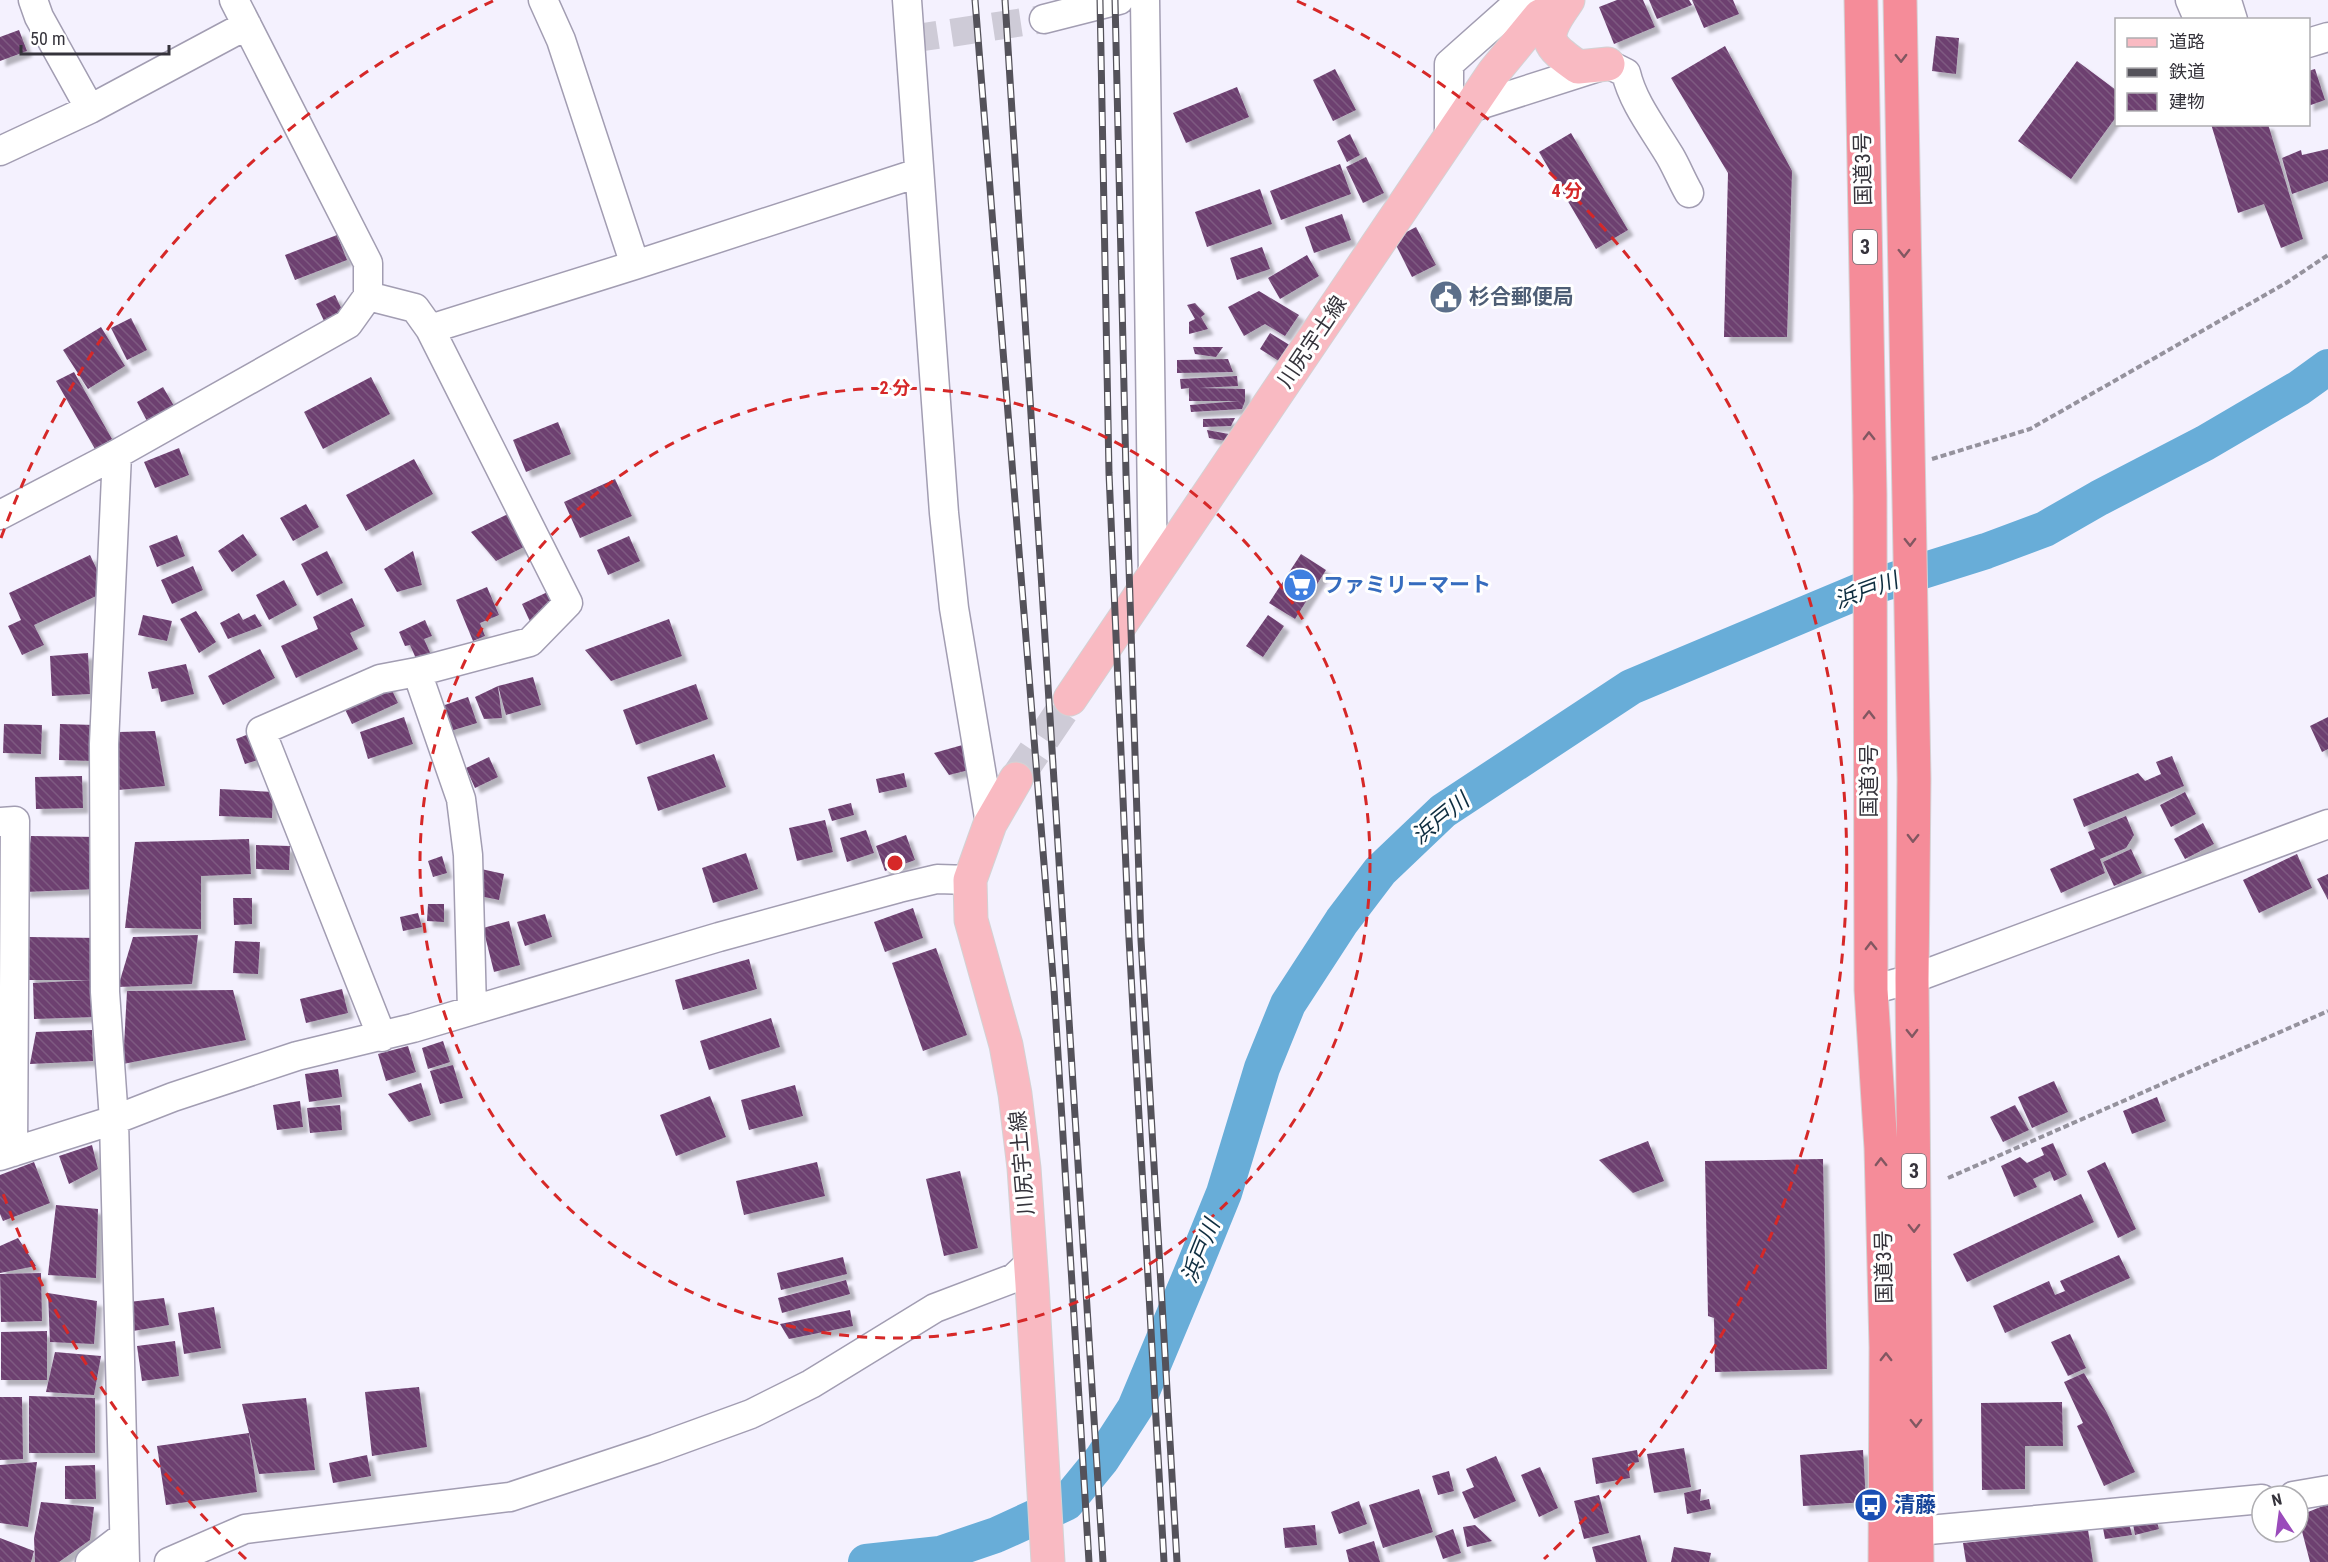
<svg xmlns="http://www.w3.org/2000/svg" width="2328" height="1562" viewBox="0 0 2328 1562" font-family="'Roboto Condensed','Noto Sans JP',sans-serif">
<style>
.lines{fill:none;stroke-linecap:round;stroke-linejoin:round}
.river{stroke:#68add8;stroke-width:36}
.building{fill:url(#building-back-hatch);filter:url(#shadow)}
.minor-tunnel{stroke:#cecbd7;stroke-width:28;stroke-dasharray:28 14;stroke-linecap:butt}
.major-tunnel{stroke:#cecbd7;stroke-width:33;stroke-dasharray:33 16;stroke-linecap:butt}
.minor-casing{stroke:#a29db2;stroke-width:31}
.major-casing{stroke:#d3d2d4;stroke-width:35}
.highway-casing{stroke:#d3d2d4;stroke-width:35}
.path{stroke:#95929d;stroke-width:4;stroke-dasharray:6 3;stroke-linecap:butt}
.minor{stroke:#fff;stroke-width:28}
.major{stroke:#f9bac2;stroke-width:33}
.highway{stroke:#f58c99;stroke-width:33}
.rail-casing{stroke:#54525a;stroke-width:7}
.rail{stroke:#fff;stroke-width:4.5;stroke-dasharray:14;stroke-linecap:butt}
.oneway{stroke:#825761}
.ring{fill:none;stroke:#d62828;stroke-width:3;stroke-dasharray:10 8}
.labels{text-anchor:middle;stroke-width:6;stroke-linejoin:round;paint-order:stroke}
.shield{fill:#fff;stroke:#727076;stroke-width:1.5}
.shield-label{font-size:20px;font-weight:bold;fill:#35333b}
.street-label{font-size:21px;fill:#35333b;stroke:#fff}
.service-label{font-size:21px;font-weight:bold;fill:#4e5e75;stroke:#fff;text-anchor:start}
.shop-label{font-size:21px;font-weight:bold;fill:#366cbe;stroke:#fff;text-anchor:start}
.transit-label{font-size:21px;font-weight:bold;fill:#164399;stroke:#fff;text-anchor:start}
.water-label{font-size:22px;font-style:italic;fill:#0f2e40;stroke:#fff}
.centre{fill:#d62828;stroke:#fff;stroke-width:3}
.ring-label{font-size:18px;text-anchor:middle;font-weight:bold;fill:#d62828;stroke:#fff;stroke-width:6;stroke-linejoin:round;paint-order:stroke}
</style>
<defs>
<pattern id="building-back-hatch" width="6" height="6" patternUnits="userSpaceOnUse" patternTransform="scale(1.5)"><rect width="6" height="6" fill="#6d4070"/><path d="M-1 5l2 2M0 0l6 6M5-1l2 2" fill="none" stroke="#7e5a81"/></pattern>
<filter id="shadow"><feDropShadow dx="5.5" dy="5.5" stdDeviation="1.5" flood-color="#0004"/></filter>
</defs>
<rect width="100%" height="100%" fill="#f4f1fe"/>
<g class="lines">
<path class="river" d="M866 1562 940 1554 996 1535 1066 1503 1102 1459 1135 1408 1189 1279 1224 1193 1262 1068 1288 1004 1342 921 1380 871 1443 811 1631 687 1862 590 1986 551 2045 529 2099 498 2205 443 2299 388 2328 367"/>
</g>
<path class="building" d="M1617 0H1643L1655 27 1614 44 1599 7Z
M1649 0H1689L1692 5 1657 19Z
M1692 0H1733L1739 14 1704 28Z
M19 30 27 51 0 61V37Z
M1936 36 1959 38 1956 74 1932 71Z
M1725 46 1792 171 1787 337H1724L1728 173 1671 78Z
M2077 61 2116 90V117L2071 179 2018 141Z
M1335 69 1356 110 1333 121 1313 80Z
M2315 69 2325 100 2308 106V71Z
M1237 87 1249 117 1186 143 1173 113Z
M2211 124H2268L2303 239 2281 248 2264 204 2238 213Z
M1571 133 1628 230 1596 249 1539 152Z
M1350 134 1360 155 1347 162 1337 141Z
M2328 149V181L2292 194 2282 158 2301 150 2302 155Z
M1366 157 1384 193 1363 203 1346 167Z
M1340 164 1351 194 1281 220 1270 191Z
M1260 189 1272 224 1207 247 1195 212Z
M1342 214 1351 240 1314 253 1305 227Z
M1416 227 1436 265 1412 277 1393 239Z
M337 235 347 260 295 280 285 255Z
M1262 247 1270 269 1237 280 1230 258Z
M1307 255 1319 276 1280 299 1268 278Z
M1259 291 1299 315 1285 336 1265 324 1244 336 1228 307Z
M335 295 344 314 325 323 316 304Z
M1195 303 1205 314 1201 317 1208 329 1189 334V322L1195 319 1187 305Z
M131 318 147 350 127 360 111 328Z
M101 327 125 366 88 389 63 350Z
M1270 333 1296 349 1285 365 1260 349Z
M1193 347H1223L1216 357 1195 354Z
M1228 359 1233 372 1177 373V360Z
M74 372 112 439 95 449 56 381Z
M1237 376 1238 386 1199 388 1245 389V401L1242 409 1191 412 1190 405 1239 401H1189V388L1181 389 1180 379Z
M371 377 390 414 323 449 304 412Z
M163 387 174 406 147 421 137 402Z
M1235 418 1231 426 1203 427V419Z
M558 422 571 454 526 472 513 440Z
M1207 430 1229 434 1226 441 1209 438Z
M179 448 189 475 155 488 144 462Z
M414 459 433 494 366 531 346 495Z
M615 479 632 516 580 538 564 502Z
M306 504 319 527 293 541 280 518Z
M510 513 526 546 496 561 471 532Z
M243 534 257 555 232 572 218 551Z
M177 535 185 556 157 567 149 546Z
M629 536 640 561 608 575 597 550Z
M327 551 343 583 317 596 301 564Z
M413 551 422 585 397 592 384 569Z
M1301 554 1326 570 1295 619 1269 603Z
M90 555 107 591 34 625 44 645 22 655 8 626 21 620 9 593Z
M193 566 203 590 172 604 161 580Z
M284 580 297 605 269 620 256 595Z
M487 587 499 615 480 623 485 636 473 641 456 600Z
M554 589 564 611 532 626 522 604Z
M352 598 365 626 350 633 358 649 296 678 281 646 318 629 313 617Z
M196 611 216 642 199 653 180 619Z
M239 613 243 620 255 614 262 626 228 639 220 623Z
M143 615 172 621 167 641 138 635Z
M1268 615 1284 626 1263 657 1246 646Z
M669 619 682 656 611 681 585 650Z
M425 620 432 636 424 639 436 666 422 672 410 645 405 646 399 632Z
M260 649 275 678 223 705 208 676Z
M88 653 90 694 52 696 50 656Z
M186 664 194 694 161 702 158 688 152 689 148 672Z
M533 677 541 705 506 715 498 686Z
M387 680 398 703 352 724 341 701Z
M696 684 708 719 636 745 623 710Z
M498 686 502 718 484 719 475 697Z
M468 697 477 723 447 732 439 707Z
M404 717 413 744 368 759 360 732Z
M2328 717V749L2322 752 2310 726Z
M4 724 42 725 41 754 3 753Z
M60 724 95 725 94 761 59 760Z
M155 731 165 786 118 790 119 732Z
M254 732 264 758 245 764 236 739Z
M966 744 973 769 949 775 934 753Z
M714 754 726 787 658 811 647 777Z
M2172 756 2184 786 2084 827 2073 799 2138 773 2145 781 2161 774 2156 762Z
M489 757 498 777 475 788 466 768Z
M904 773 907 787 879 793 876 779Z
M82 776 83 808 36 809 35 777Z
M220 789 273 792 272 818 219 816Z
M2185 792 2196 814 2171 827 2160 805Z
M851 803 854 815 832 821 828 809Z
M2126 816 2134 835 2126 848 2100 859 2105 873 2061 893 2050 869 2095 849 2088 832Z
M825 820 833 852 797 861 789 828Z
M2203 823 2214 844 2185 859 2174 839Z
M866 830 874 853 847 862 840 838Z
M906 835 915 860 885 871 876 846Z
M31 836 99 837 98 889 24 892Z
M249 839 251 874 201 876V929L125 928 135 842Z
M256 845 290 846 289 870 256 869Z
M2131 849 2142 873 2114 886 2103 862Z
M746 853 758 889 713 903 702 868Z
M2297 854 2312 888 2259 913 2243 880Z
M442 856 447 873 433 877 428 861Z
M481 869 504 874 499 900 475 895Z
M2328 874V900L2317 879Z
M233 898H252V924L234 925Z
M428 904H444V922L427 921Z
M913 908 923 938 885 952 874 922Z
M418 913 422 927 403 931 400 917Z
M545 914 552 937 525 946 517 922Z
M509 921 520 965 494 972 483 928Z
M198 935 192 984 118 987 133 937Z
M29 937 100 938 95 1017 34 1019 33 983 91 980H29Z
M235 941 260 942 258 974 233 973Z
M936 948 967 1035 923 1051 892 963Z
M749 959 757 989 683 1010 675 980Z
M342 989 348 1013 306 1023 300 999Z
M233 990 246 1040 123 1064 127 991Z
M771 1018 780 1047 709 1070 700 1041Z
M92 1030 93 1061 30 1064 36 1032Z
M443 1041 450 1062 428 1069 422 1048Z
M408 1046 416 1072 386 1081 378 1054Z
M453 1065 463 1098 440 1104 430 1071Z
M338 1069 342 1097 309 1102 305 1074Z
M2054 1081 2068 1112 2032 1128 2018 1097Z
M421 1083 431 1115 409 1122 388 1094Z
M795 1085 803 1116 749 1130 741 1100Z
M710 1096 726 1137 676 1156 660 1115Z
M2157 1097 2166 1121 2132 1134 2123 1111Z
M300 1101 303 1127 277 1130 273 1105Z
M340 1105 342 1130 310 1133 307 1108Z
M2015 1105 2029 1130 2003 1142 1990 1117Z
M1648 1141 1664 1181 1633 1193 1599 1160Z
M2053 1143 2067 1175 2054 1181 2050 1171 2033 1179 2037 1187 2014 1197 2001 1166 2020 1157 2027 1163 2044 1155 2041 1148Z
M92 1145 98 1169 69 1184 59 1156Z
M1823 1159 1827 1369 1715 1372 1714 1318 1708 1316 1705 1161Z
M34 1162 50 1203 3 1221 0 1214V1175Z
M817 1162 825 1196 744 1215 736 1181Z
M2105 1162 2136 1229 2118 1238 2087 1171Z
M960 1171 978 1248 944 1256 926 1179Z
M2081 1194 2094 1222 1967 1282 1953 1254Z
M56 1205 98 1209 96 1278 48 1275Z
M18 1238 36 1266 0 1273V1246Z
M2119 1255 2130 1278 2005 1333 1993 1306 2049 1281 2055 1295 2065 1291 2060 1281Z
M843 1257 847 1274 781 1290 777 1273Z
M41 1273 42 1321 1 1322 0 1274Z
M846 1280 850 1294 782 1313 778 1298Z
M48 1293 97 1301 94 1344 50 1342Z
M164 1298 169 1325 133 1331 129 1302Z
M214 1307 221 1348 184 1354 178 1313Z
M850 1310 853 1326 789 1339 780 1324Z
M47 1331V1380H1V1332Z
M2070 1334 2086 1368 2068 1376 2051 1342Z
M175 1341 179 1376 142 1381 137 1346Z
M55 1352 101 1356 94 1395 46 1392Z
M2084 1373 2107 1413 2135 1472 2104 1486 2077 1426 2083 1423 2064 1382Z
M419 1387 427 1447 372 1456 365 1392Z
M29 1396 95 1398V1453H29Z
M0 1397H22L23 1459 0 1460Z
M306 1398 315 1470 259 1474 242 1404Z
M2062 1402 2063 1446H2025V1489L1982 1490 1981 1403Z
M249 1433 257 1492 166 1505 157 1446Z
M1684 1448 1691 1487 1654 1493 1647 1454Z
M1637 1450 1639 1462 1628 1464 1630 1478 1596 1484 1592 1458Z
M1863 1450 1866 1502 1803 1506 1800 1455Z
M367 1455 371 1476 333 1483 329 1463Z
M1496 1456 1516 1501 1474 1519 1462 1492 1474 1487 1466 1469Z
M37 1462 28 1527 0 1523V1465Z
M95 1465 96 1499H65V1466Z
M1540 1467 1558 1508 1539 1517 1521 1475Z
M1449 1471 1454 1491 1438 1495 1432 1476Z
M1419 1489 1433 1532 1383 1548 1369 1505Z
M1701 1489 1700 1501 1709 1499 1711 1509 1687 1514 1684 1493Z
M1599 1495 1609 1533 1584 1539 1574 1501Z
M1359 1501 1367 1524 1339 1534 1331 1512Z
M41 1502 94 1507 90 1540 59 1562H35L34 1538Z
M2328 1504V1562H2310L2298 1516Z
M2156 1519 2159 1529 2135 1535 2133 1524Z
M2129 1523 2132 1535 2105 1539 2103 1528Z
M1315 1525 1317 1545 1285 1548 1283 1528Z
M1475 1525 1492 1541 1467 1547 1463 1527Z
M1453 1529 1461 1553 1443 1559 1435 1536Z
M2088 1530 2093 1562H1966L1963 1543Z
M1640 1535 1647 1562H1596L1592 1547Z
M0 1538 34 1551 31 1562H0Z
M1374 1541 1380 1562H1349L1346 1550Z
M1674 1547 1711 1553 1709 1562H1671Z"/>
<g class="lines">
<path class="minor-tunnel" d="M910 39 1044 19"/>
<path class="major-tunnel" d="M1016 779 1070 699"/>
<g class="minor-casing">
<path id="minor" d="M33 0 39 17 90 109
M543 0 561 40 635 265
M907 0 944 513 954 608 990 824
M1145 0 1153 578
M2190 0 2196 14 2228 4 2233 20
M1044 19 1119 0
M2308 43 2328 37
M1470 108 1608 64 1626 73C1633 103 1654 129 1670 156 1677 168 1682 181 1689 193
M1449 140V64L1521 0
M0 151 90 109 247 25
M368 296 415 308 430 329 568 603 530 642 417 672 461 799 468 855 472 1010
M430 329 635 265 918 173
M117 454 104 744 105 992 114 1120 125 1562
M0 515 117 454 348 324 368 296V263L234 0
M0 822 15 821 13 1152
M1871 990 1912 979 2328 824
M382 1037 261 731 380 679 417 672
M0 1156 114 1120 173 1097 297 1056 413 1028 719 937 899 888 937 879 970 880
M2293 1496 2328 1490
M1918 1531 2262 1499
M90 1562 124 1536
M169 1562 245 1529 510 1497 655 1449 751 1414 811 1384 935 1308 1014 1278 1030 1263"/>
</g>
<g class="major-casing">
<path id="major" d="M1564 6C1541 39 1547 45 1578 67L1608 64
M1070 699 1494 72 1540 16 1564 6 1568 0
M1016 779 990 824 970 880 971 920 1006 1045 1015 1094 1024 1168 1032 1284 1048 1562"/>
</g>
<g class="highway-casing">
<path id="highway" d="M1861 0 1870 495 1871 990 1881 1148 1886 1347 1885 1562
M1900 0 1914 779 1912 979 1917 1562"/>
</g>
<path class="path" d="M1932 459 2030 429 2286 283 2328 255
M1948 1178 2328 1011"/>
<use href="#minor" class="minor"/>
<use href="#major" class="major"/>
<use href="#highway" class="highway"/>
<g class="rail-casing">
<path id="rail" d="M975 0 1054 989 1089 1562
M1005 0 1103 1562
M1100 0 1109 473 1129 938 1164 1562
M1115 0 1126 474 1141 940 1177 1562"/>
</g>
<use href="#rail" class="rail"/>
</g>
<defs><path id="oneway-chevron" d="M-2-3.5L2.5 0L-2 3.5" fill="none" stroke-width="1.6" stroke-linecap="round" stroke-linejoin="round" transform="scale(1.5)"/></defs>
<g class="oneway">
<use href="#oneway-chevron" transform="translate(1901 58) rotate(89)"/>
<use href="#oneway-chevron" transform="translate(1904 253) rotate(89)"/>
<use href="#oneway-chevron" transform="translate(1869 436) rotate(-91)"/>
<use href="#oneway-chevron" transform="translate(1910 542) rotate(89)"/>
<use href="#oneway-chevron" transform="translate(1869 715) rotate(-90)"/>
<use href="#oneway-chevron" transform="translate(1913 838) rotate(91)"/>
<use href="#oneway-chevron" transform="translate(1871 946) rotate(-91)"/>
<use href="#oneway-chevron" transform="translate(1912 1033) rotate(89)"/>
<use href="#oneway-chevron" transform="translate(1881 1162) rotate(-91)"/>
<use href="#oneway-chevron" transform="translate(1914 1228) rotate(89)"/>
<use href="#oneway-chevron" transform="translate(1886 1357) rotate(-90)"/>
<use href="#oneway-chevron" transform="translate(1916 1423) rotate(89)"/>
</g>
<g class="ring">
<circle cx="895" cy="863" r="475"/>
<path d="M246 1559A951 951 0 0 1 1 1188M1 538A951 951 0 0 1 493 1M1297 1A951 951 0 0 1 1544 1559"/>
</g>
<defs>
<g id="civic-disc" transform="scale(1.725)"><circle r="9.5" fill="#5c6f8a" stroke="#fff"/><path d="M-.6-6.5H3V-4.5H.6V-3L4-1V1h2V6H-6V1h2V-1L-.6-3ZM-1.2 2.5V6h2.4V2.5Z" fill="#fff"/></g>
<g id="supermarket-disc" transform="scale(1.725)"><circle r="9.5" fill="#3f7fe0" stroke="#fff"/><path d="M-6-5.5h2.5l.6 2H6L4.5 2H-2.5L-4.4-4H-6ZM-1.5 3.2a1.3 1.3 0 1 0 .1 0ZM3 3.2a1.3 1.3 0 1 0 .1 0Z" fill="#fff"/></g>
<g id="bus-disc" transform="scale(1.725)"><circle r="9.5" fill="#1a4fb4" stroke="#fff"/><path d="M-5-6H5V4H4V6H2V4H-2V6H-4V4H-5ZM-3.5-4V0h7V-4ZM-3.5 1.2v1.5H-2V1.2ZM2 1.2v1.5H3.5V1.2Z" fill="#fff"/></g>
</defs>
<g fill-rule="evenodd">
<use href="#civic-disc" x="1446" y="297"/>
<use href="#supermarket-disc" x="1300" y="585"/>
<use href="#bus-disc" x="1871" y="1505"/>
</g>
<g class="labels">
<g class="shield">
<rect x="1853" y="230" width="24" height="34" rx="4.5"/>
<rect x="1902" y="1154" width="24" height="34" rx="4.5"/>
</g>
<g class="shield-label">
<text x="1865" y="254">3</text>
<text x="1914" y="1178">3</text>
</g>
<g class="street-label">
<text transform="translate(1863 169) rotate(-91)" y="7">国道3号</text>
<text transform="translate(1312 342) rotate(-56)" y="7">川尻宇土線</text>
<text transform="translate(1869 781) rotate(-90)" y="7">国道3号</text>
<text transform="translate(1022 1163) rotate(-95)" y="7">川尻宇土線</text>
<text transform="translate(1884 1267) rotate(-91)" y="7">国道3号</text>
</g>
<g class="service-label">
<text x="1469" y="304">杉合郵便局</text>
</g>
<g class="shop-label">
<text x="1323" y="592">ファミリーマート</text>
</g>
<g class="transit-label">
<text x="1894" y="1512">清藤</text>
</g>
<g class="water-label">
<text transform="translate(1866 590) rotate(-20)" y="8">浜戸川</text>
<text transform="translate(1440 818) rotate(-39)" y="8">浜戸川</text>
<text transform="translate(1200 1251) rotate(-68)" y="8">浜戸川</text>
</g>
</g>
<circle cx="895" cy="863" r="9" class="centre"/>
<g class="ring-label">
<text x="1567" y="197">4 分</text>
<text x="895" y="394">2 分</text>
</g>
<rect x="2115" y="18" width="195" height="108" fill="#ffffff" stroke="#aeadb1" stroke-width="1.5"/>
<rect x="2127" y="38" width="30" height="9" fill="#f9bac2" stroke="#aeadb1" stroke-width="1.5"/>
<text x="2169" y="48" font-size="18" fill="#35333b">道路</text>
<rect x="2127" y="68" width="30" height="9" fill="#54525a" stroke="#aeadb1" stroke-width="1.5"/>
<text x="2169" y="78" font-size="18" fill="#35333b">鉄道</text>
<rect x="2127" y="93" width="30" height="18" fill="url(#building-back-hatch)" stroke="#aeadb1" stroke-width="1.5"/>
<text x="2169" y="108" font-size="18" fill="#35333b">建物</text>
<g transform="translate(2280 1514) rotate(347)"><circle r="28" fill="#ffffff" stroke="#aeadb1" stroke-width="1.5"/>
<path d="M0-4.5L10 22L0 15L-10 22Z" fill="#9a4bbb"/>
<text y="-9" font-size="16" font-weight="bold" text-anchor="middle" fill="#35333b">N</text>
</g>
<path d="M21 45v9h148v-9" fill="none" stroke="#35333b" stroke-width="3"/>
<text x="30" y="45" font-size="18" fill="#35333b" stroke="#ffffff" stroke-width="4.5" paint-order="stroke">50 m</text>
</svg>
